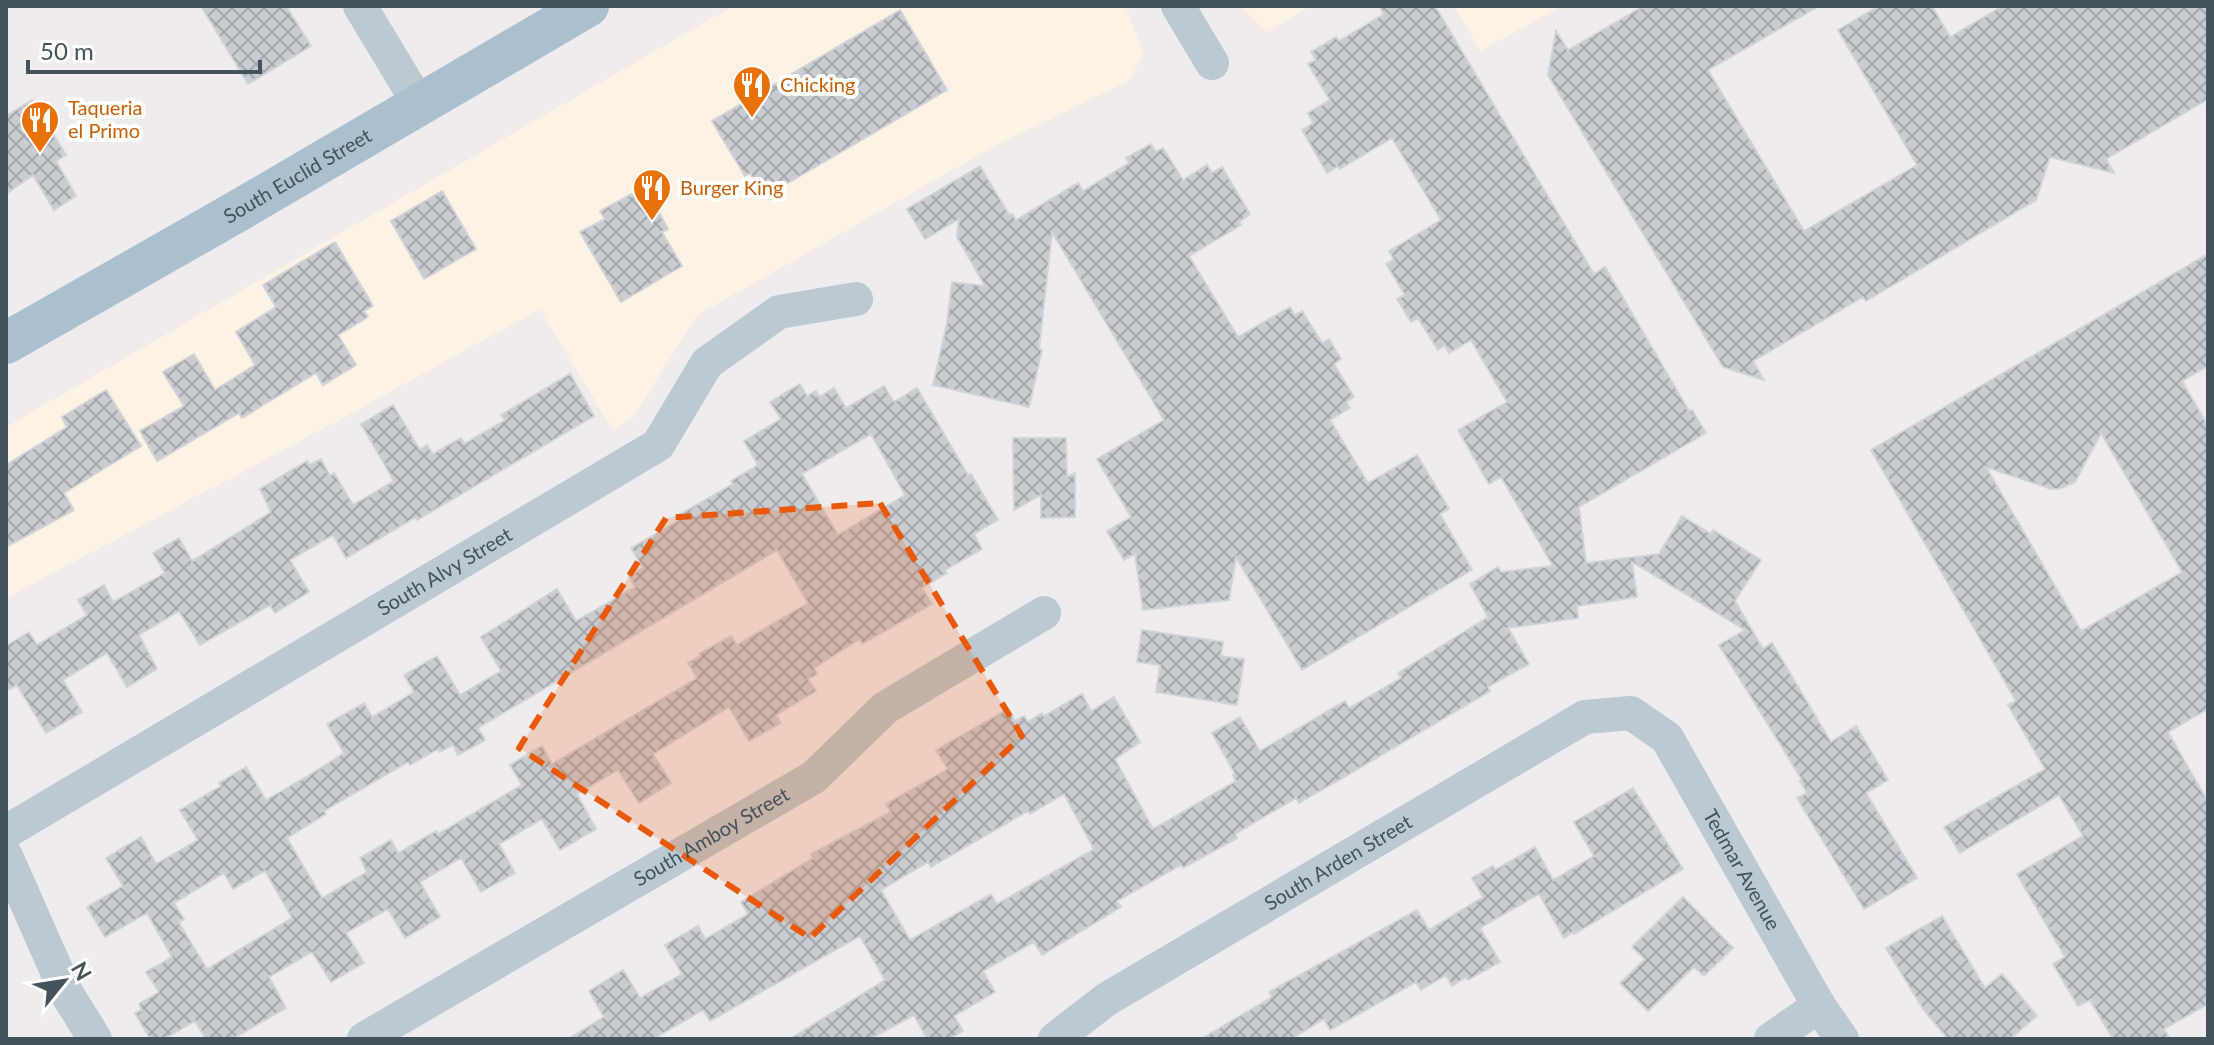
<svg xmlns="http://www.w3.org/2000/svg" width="2214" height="1045" viewBox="0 0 2214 1045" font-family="Lato,sans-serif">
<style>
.commercial{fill:#fdf2e3}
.building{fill:url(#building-cross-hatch);stroke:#d0d4d9;stroke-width:2;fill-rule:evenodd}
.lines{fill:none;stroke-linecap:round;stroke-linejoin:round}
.minor{stroke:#bcc9d0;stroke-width:34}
.major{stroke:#aac0ce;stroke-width:42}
.marked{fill:#e8590c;fill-opacity:0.2;stroke:#e8590c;stroke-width:6;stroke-dasharray:16 10;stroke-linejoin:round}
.labels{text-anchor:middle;stroke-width:8;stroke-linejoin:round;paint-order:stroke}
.food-label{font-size:20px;fill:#c56008;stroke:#fff;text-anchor:start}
.street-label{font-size:20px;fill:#44535b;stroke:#fff}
</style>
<defs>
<pattern id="building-cross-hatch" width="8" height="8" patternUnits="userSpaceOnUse" patternTransform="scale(2)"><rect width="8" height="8" fill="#c9cdd2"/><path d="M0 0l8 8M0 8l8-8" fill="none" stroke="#a5a9ad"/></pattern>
</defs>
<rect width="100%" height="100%" fill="#f0eced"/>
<path class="commercial" d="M733 6H1125L1144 54 1128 81 991 148 696 316 633 418 613 430 540 309 345 417 6 598V427Z
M1240 6H1312L1266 32Z
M1454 6H1561L1481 51Z"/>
<path class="building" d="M201 6H286L311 46 248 84Z
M1379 6H1435L1594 274 1605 267 1689 411 1692 410 1706 433 1579 507 1586 563 1659 554 1682 516 1711 534 1713 530 1761 560 1735 601 1763 649 1772 643 1831 742 1856 726 1888 780 1866 793 1917 878 1864 909 1797 798 1807 793 1800 781 1802 780 1719 645 1745 630 1632 562 1637 597 1577 606 1578 618 1508 628 1529 664 1488 687 1490 691 1346 776 1299 803 1296 798 1235 834 1237 838 1214 851 1183 868 1181 865 1117 901 1121 907 1042 955 1034 942 983 971 995 992 954 1016 963 1031 949 1039H927L914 1015 870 1039H790L885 980 860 936 710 1021 703 1010 653 1039H568L604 1017 589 991 623 970 640 998 682 974 665 945 698 926 705 939 748 914 741 902 813 858 811 854 891 812 886 804 948 769 936 750 1008 709 1015 721 1024 716 1028 722 1042 713 1044 716 1082 694 1091 711 1114 697 1140 742 1115 759 1153 829 1236 781 1233 775 1235 774 1212 733 1240 717 1260 751 1345 701 1349 708 1401 678 1398 673 1488 617 1470 584 1498 567 1501 572 1553 566 1501 477 1489 484 1458 430 1507 402 1471 340 1449 353 1445 345 1438 350 1418 318 1411 322 1397 299 1405 295 1386 264 1394 260 1389 251 1441 220 1392 138 1340 169 1338 166 1327 173 1302 130 1313 123 1308 113 1330 100 1308 64 1316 60 1311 52 1336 37 1339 41 1384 14ZM1064 794 1094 849 997 904 991 894 910 940 881 890 928 862 931 867 1028 811 1030 814Z
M1644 6H1819L1708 70 1804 231 1917 165 1838 30 1879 6H1932L1950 37 2003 6H2208V99L2106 159 2114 173 2050 157 2036 200 1866 301 1863 297 1753 361 1764 380 1723 367 1548 75 1556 31 1568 50Z
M900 10 947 90 776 190 758 186 750 173 745 176 712 121Z
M32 100 66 155 56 161 76 196 54 210 33 175 6 194V116Z
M1151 144 1156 152 1163 148 1183 180 1207 165 1212 173 1222 167 1250 214 1239 222 1241 225 1189 256 1238 337 1290 307 1295 315 1302 311 1322 343 1329 339 1341 359 1334 364 1354 397 1346 402 1350 408 1330 420 1368 483 1417 455 1449 509 1440 514 1472 570 1302 670 1236 557 1229 600 1143 610 1135 554 1124 560 1107 531 1131 517 1097 459 1164 420 1052 232 1039 349 1042 350 1029 407 933 385 947 323 952 282 985 286 957 237 959 219 925 239 907 209 980 166 1010 216 1012 214 1016 220 1078 183 1083 191 1129 163 1126 158Z
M442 191 476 249 424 279 391 221Z
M635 192 639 199 642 197 650 211 656 207 668 229 662 232 682 266 621 302 580 232 605 219 600 211Z
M335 242 373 306 364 311 368 317 338 335 356 365 323 385 316 373 242 418 239 413 157 461 140 431 184 406 163 372 194 354 215 390 255 365 236 332 276 307 263 285Z
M2208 254V366L2182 381 2208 426V709L2168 732 2208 802V1004L2164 1029 2170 1039H2113L2090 1000 2078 1006 2053 964 2065 957 2017 874 2083 836 2059 795 1960 853 1944 827 2045 769 2008 705 2016 701 1871 450ZM2101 433 2182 572 2081 631 1986 467 2051 489H2059L2075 482Z
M570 374 594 416 417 520 416 517 346 558 333 535 290 560 309 592 275 613 270 605 200 645 179 611 139 635 157 669 127 687 107 653 63 680 82 712 46 733 17 685 6 691V646L29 632 37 645 87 615 78 600 104 585 113 602 165 573 153 553 179 538 192 561 236 534 271 512 260 489 307 461 310 465 321 459 330 476 334 473 353 505 394 481 361 424 393 405 420 450 427 445 433 454 461 438 464 444 505 420 501 415Z
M800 384 807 396 816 391 819 397 834 388 846 408 884 386 894 402 917 388 968 475 971 474 998 520 974 534 982 549 945 570 947 573 922 588 932 604 862 644 860 639 814 668 817 674 808 679 816 691 776 715 781 723 749 741 729 707 653 754 671 783 639 803 618 770 577 794 596 829 560 850 542 819 499 844 515 873 481 892 461 858 420 882 440 917 405 938 388 909 346 933 364 963 331 982 312 952 269 977 286 1008 232 1039H206L195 1021 164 1039H150L135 1013 142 1010 139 1004 159 992 146 972 172 957 147 913 105 937 87 907 123 886 106 858 141 837 156 864 198 840 180 810 221 786 219 783 246 767 266 800 311 774 344 753 327 724 364 703 372 717 414 692 404 675 437 656 460 695 501 671 481 637 557 589 576 621 635 587 629 576 643 568 631 548 678 521 675 517 733 484 731 481 758 465 744 441 781 419 770 402ZM871 434 905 495 838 535 802 474ZM777 550 808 603 737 645 731 636 699 654 700 656 688 663 697 678 552 764 542 746 510 765 522 785 438 834 436 831 398 853 391 840 360 858 367 872 322 898 287 838 326 814 324 811 408 762 410 765 438 749 440 752 453 745 458 755 485 740 478 728ZM265 871 292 918 207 969 179 923 184 919 174 903 224 873 233 889Z
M106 390 141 446 64 493 74 510 6 547V465L67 427 62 417Z
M1013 438H1066L1067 477 1075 473V517L1041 518V495L1014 510Z
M1142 630 1223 642 1221 656 1244 659 1237 705 1156 692 1160 665 1137 662Z
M1633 788 1683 869 1574 934 1573 932 1564 938 1539 894 1480 928 1500 962 1468 980 1466 977 1452 986 1446 975 1421 990 1416 982 1330 1030 1324 1019 1291 1039H1201L1272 997 1269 992 1417 910 1429 930 1483 897 1472 878 1493 866 1495 870 1535 847 1553 880 1594 856 1574 822Z
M1683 897 1733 948 1704 976 1694 967 1648 1011 1620 983 1645 959 1632 947Z
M1942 916 1985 988 2002 974 2037 1016 2010 1039H1948L1923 1009 1886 948Z"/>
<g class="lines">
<g class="minor">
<path d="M360 6 419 104"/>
<path d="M1178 6 1212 63"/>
<path id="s1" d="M6 832 658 445 707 363 779 312 856 299"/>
<path d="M6 856 67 994 95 1039"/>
<path id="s2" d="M364 1039 814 777 885 708 1044 613"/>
<path id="s3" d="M1055 1039 1107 999 1585 717 1631 713 1667 738 1819 1006 1842 1039"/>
<path d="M1771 1039 1819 1006"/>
</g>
<path class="major" id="s4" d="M6 343 236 212 588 6"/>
</g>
<path class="marked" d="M880 503 1022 736 810 938 519 748 666 518Z"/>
<defs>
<g id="restaurant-pin" transform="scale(2)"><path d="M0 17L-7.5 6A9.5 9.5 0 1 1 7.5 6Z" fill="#e8710a" stroke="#fff"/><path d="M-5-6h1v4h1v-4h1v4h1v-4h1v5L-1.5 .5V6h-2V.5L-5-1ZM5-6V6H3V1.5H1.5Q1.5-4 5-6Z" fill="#fff"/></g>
</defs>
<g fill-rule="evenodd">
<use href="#restaurant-pin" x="752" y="85"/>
<use href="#restaurant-pin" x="40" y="120"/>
<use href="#restaurant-pin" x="652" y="188"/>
</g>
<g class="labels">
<g class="food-label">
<text x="780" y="92">Chicking</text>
<text x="68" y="115">Taqueria<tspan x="68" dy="23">el Primo</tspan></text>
<text x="680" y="195">Burger King</text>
</g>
<g class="street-label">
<text dy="7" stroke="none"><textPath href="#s4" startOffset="336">South Euclid Street</textPath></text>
<text dy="7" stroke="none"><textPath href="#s1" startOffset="510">South Alvy Street</textPath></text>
<text dy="7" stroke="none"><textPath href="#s2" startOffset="402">South Amboy Street</textPath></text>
<text dy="7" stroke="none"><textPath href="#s3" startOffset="334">South Arden Street</textPath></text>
<text dy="7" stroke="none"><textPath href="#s3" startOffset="862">Tedmar Avenue</textPath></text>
</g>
</g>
<rect width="2214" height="1045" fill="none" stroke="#44535b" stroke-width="16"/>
<g transform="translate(64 981) rotate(60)" stroke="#ffffff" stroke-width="6" paint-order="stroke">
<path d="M0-6L14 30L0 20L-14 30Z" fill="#44535b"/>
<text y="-12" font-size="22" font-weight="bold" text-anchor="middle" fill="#44535b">N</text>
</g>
<path d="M28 60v12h232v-12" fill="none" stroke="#44535b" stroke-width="4"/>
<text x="40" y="60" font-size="24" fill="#44535b" stroke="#ffffff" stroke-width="6" paint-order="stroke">50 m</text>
</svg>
